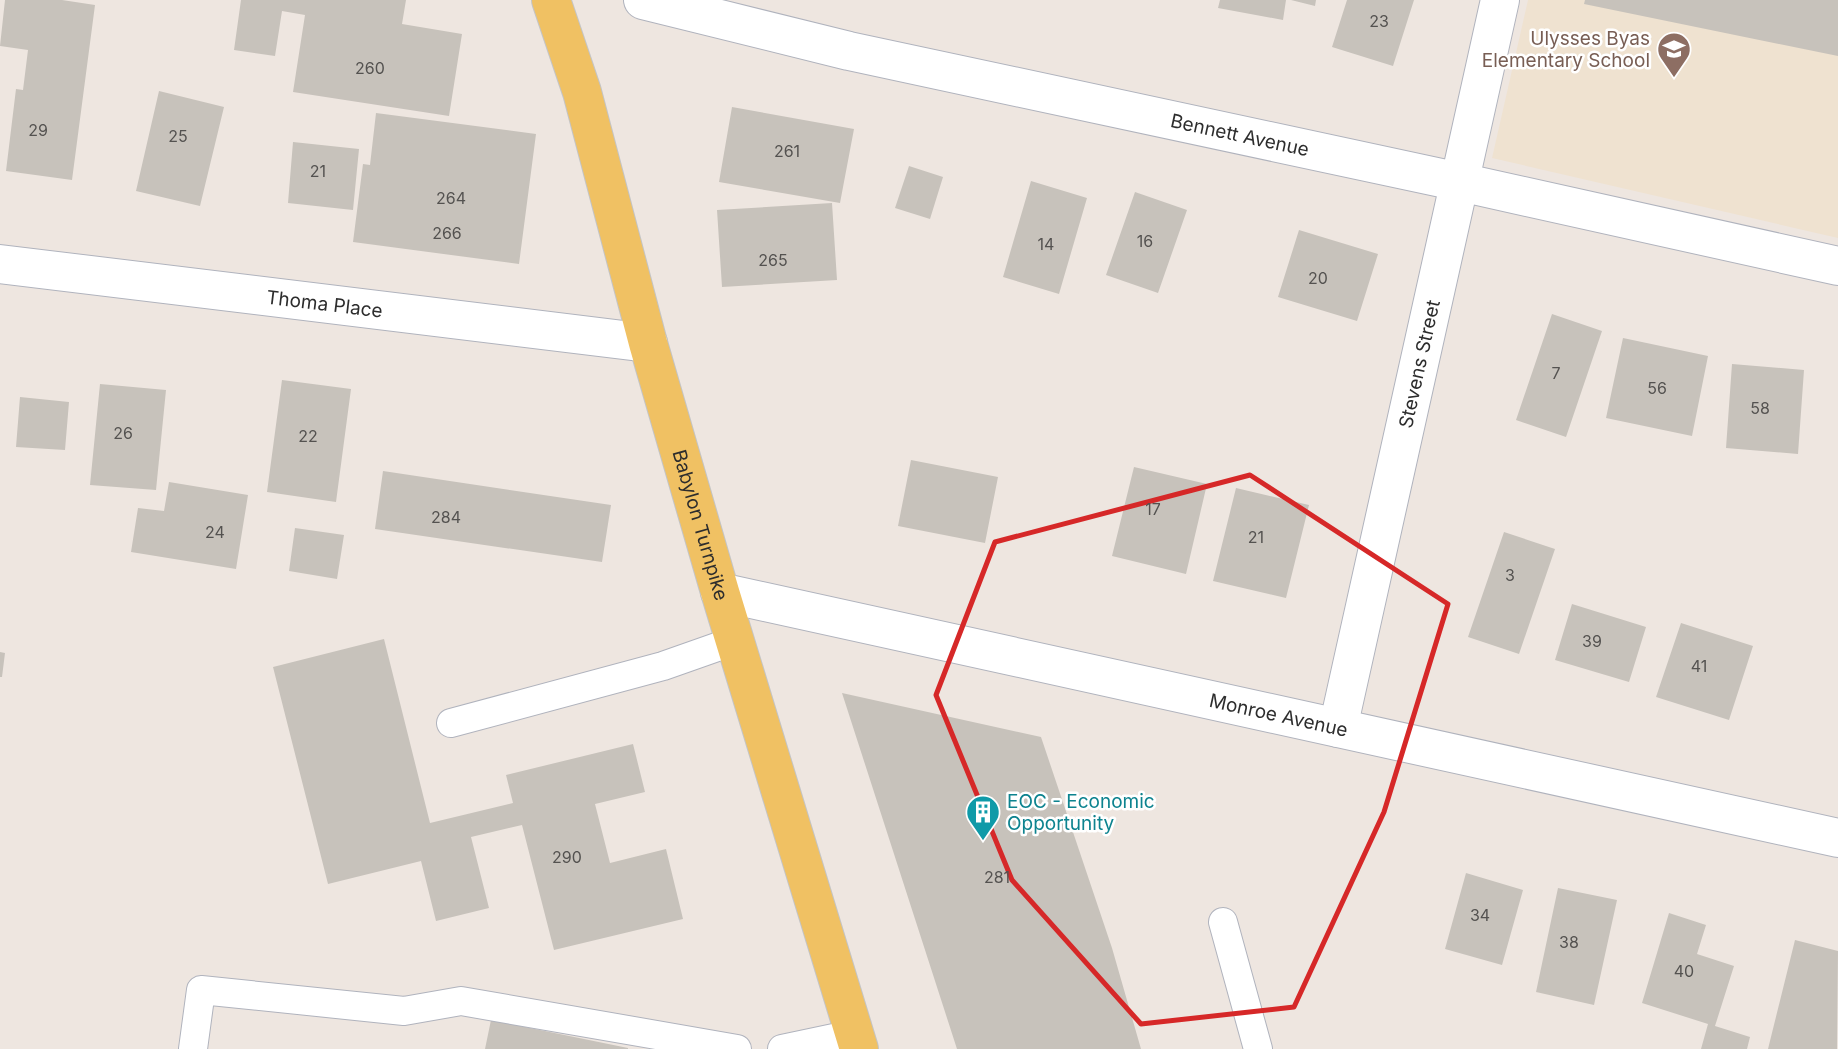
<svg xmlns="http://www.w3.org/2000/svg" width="1838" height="1049" viewBox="0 0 1838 1049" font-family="Inter,sans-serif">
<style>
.education{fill:#efe2d0}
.building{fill:#c7c2bb}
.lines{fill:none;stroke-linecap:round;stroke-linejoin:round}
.service-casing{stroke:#b0b3bd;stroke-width:30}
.minor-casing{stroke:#b0b3bd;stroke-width:40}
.primary-casing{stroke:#c4c4c4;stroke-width:40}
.service{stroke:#fff;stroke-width:28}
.minor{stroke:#fff;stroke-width:38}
.primary{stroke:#f0c163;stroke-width:38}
.marked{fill:none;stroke:#d62828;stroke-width:5;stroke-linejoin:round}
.labels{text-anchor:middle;stroke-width:5;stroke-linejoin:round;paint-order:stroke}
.number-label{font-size:16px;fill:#545250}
.education-label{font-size:19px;fill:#785e54;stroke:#fff;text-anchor:end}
.street-label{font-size:19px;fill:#2d2d2d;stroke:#fff}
.culture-label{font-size:19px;fill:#0d838f;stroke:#fff;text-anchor:start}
</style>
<rect width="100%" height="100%" fill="#eee6e0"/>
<path class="education" d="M1528 0H1838V238L1492 158Z"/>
<path class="building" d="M5 0H62L95 5 72 180 6 171 16 89 23 90 28 50 0 46Z
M241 0H406L402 24 462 34 449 116 293 92 305 15 282 11 275 56 234 50Z
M1220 0H1286L1283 20 1218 8Z
M1291 0H1316L1315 6Z
M1347 0H1414L1393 66 1332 47Z
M1585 0H1838V56L1584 4Z
M159 91 224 107 200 206 136 191Z
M732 107 854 129 840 203 719 182Z
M376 113 536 134 519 264 353 242 363 164 370 165Z
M293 142 359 149 353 210 288 203Z
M909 166 943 177 930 219 895 208Z
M1031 181 1087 198 1059 294 1003 277Z
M1135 192 1187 210 1158 293 1106 275Z
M832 203 837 280 722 287 717 210Z
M1299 230 1378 254 1357 321 1278 297Z
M1552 314 1602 331 1566 437 1516 420Z
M1623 338 1708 356 1692 436 1606 418Z
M1732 364 1804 370 1798 454 1726 448Z
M282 380 351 389 336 502 267 492Z
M100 384 166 390 156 490 90 485Z
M20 397 69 402 65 450 16 447Z
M911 460 998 477 985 543 898 526Z
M1134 467 1207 484 1186 574 1112 556Z
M383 471 611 505 602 562 375 529Z
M169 482 248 495 236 569 131 552 138 508 164 511Z
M1236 488 1309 505 1286 598 1213 581Z
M295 528 344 535 337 579 289 571Z
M1504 532 1555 549 1519 654 1468 637Z
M1572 604 1646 627 1629 682 1555 660Z
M1681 623 1753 646 1729 720 1656 697Z
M384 639 430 823 513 803 506 775 633 744 645 792 595 804 610 863 666 849 683 919 554 950 522 825 471 837 489 908 436 921 421 861 328 884 273 667Z
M0 652 5 653 2 677H0Z
M842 693 1041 737 1112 948 1141 1049H957Z
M1466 873 1523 890 1502 965 1445 949Z
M1558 888 1617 900 1594 1005 1536 992Z
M1669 913 1706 925 1697 954 1734 966 1715 1026 1750 1037 1747 1049H1701L1708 1024 1642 1003Z
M1795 940 1838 951 1837 1049H1768Z
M491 1020 628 1048V1049H485Z"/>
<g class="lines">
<g class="service-casing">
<path id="service" d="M451 723 663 666 734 641
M1223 922 1258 1049
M193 1049 201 990 404 1011 461 1001 737 1049
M782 1049 853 1034"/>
</g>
<g class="minor-casing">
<g id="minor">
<path id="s1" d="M643 0 849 51 1460 182 1838 266"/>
<path id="s2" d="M0 264 648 343"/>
<path id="s3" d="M720 592 1838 838"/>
<path id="s4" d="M1338 728 1500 0"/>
</g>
</g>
<g class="primary-casing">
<g id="primary">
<path id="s5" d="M551 0 582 92 648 343 720 592 859 1049"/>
</g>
</g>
<use href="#service" class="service"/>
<use href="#minor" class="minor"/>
<use href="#primary" class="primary"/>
</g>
<path class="marked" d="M1250 475 1448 604 1384 812 1294 1007 1141 1024 1012 880 936 695 995 542Z"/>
<defs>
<g id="school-pin" transform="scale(1.75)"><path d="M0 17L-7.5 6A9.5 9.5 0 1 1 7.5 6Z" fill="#8d6e63" stroke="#fff"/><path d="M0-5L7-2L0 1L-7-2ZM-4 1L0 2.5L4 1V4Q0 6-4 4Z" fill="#fff"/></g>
<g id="building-pin" transform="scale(1.75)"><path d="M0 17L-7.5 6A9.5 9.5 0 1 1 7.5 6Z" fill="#0f9aa8" stroke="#fff"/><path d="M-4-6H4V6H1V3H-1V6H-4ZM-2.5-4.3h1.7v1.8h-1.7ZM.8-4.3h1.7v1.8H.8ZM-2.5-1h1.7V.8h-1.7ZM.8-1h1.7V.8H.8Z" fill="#fff"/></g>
</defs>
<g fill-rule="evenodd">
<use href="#school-pin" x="1674" y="49"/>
<use href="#building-pin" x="983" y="812"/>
</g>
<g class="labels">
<g class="number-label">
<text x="1379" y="27">23</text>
<text x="370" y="74">260</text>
<text x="38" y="136">29</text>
<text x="178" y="142">25</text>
<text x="787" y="157">261</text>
<text x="318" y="177">21</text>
<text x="451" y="204">264</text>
<text x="447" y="239">266</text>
<text x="1145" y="247">16</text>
<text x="1046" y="250">14</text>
<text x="773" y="266">265</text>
<text x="1318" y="284">20</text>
<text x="1556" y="379">7</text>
<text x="1657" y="394">56</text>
<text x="1760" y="414">58</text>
<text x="123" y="439">26</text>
<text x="308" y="442">22</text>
<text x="1153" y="515">17</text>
<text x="446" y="523">284</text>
<text x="215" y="538">24</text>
<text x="1256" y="543">21</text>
<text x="1510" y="581">3</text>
<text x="1592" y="647">39</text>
<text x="1699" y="672">41</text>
<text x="567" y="863">290</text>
<text x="997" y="883">281</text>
<text x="1480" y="921">34</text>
<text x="1569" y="948">38</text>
<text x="1684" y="977">40</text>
</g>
<g class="education-label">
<text x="1650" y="45">Ulysses Byas<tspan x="1650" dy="22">Elementary School</tspan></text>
</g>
<g class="street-label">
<text dy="7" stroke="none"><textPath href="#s1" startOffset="612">Bennett Avenue</textPath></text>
<text dy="7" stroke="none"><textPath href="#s2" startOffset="327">Thoma Place</textPath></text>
<text dy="7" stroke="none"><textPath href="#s4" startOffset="373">Stevens Street</textPath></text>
<text dy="7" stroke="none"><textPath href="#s5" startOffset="546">Babylon Turnpike</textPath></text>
<text dy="7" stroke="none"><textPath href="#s3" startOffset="572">Monroe Avenue</textPath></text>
</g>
<g class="culture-label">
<text x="1007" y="808">EOC - Economic<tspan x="1007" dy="22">Opportunity</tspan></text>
</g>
</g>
</svg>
